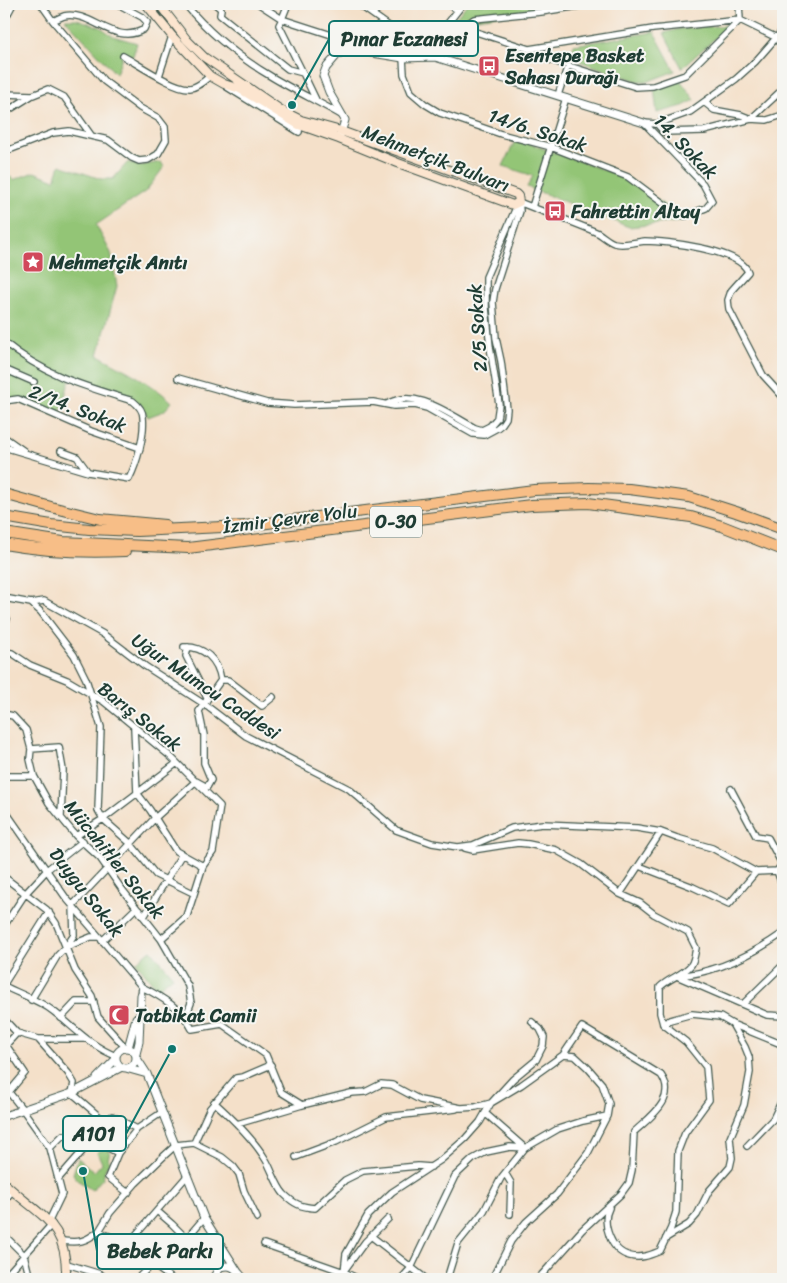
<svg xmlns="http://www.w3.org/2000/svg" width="787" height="1283" viewBox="0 0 787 1283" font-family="Sriracha,sans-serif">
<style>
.green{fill:#93c576;stroke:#598155}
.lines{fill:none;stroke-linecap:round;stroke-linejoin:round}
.minor-casing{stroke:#3f554a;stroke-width:8}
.tertiary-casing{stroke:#3f554a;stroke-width:9}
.secondary-casing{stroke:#3f554a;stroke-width:10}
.motorway-casing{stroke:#3f554a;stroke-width:12}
.minor{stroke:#fff;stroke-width:5.5}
.tertiary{stroke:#fff;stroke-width:7}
.secondary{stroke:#fce5cf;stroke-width:8}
.motorway{stroke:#f7be87;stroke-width:10}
.labels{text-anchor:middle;stroke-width:4;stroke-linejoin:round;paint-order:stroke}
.shield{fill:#f6f6f2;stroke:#60746d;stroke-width:1}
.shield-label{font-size:18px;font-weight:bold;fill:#1f3d34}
.poi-label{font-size:19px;font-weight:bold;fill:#1f3d34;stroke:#f6f6f2;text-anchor:start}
.street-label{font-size:19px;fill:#1f3d34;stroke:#f6f6f2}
.leader{fill:none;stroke:#0f766e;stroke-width:2}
.callout-dot{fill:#0f766e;stroke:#f6f6f2;stroke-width:2}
.callout{fill:#f6f6f2;stroke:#0f766e;stroke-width:2}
.callout-label{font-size:20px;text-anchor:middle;font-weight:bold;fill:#1f3d34}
</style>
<rect width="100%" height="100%" fill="#f6f6f2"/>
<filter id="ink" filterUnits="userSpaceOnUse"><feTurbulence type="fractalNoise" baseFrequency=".02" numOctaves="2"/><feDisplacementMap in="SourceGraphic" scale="10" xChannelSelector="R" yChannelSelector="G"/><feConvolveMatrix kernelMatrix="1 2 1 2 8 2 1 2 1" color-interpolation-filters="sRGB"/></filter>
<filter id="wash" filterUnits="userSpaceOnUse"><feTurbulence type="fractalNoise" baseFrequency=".0096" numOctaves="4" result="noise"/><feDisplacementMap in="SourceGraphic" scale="20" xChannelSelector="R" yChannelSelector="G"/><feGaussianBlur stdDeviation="1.12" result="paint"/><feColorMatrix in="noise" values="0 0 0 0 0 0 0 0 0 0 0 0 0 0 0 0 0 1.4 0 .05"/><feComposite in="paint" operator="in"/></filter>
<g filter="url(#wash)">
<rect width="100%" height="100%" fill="#f4e0c9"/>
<path class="green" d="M467 4H534L535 9 465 20 455 19Z
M65 19H77L100 27 113 36 137 43 133 56 123 54 116 74Z
M730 25 682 68 664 33 679 29Z
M654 32 675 71 649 81H637L570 58 574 45Z
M680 80 695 100 683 106 657 113 654 88Z
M516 139 627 178 686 221 629 227 527 187 533 176 503 166Z
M128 162 138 166 161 162 164 167 146 191 96 225 111 253 117 286 98 355C123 369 151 382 172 402L164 411 148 417 142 406 133 399 70 379 59 416 4 397V179L12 177 13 180 34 172 55 180 60 165 101 179H113Z
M151 950 173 976 157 989 136 962Z
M103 1150H110L108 1160 110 1161 105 1170 103 1178 92 1190 80 1182 73 1174 78 1158 94 1172 102 1163 97 1152Z"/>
</g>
<g filter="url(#ink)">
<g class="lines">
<g class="minor-casing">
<path id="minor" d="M185 4C209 33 240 58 272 77 295 91 319 102 343 116
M215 4 221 9 220 15 288 69 303 73 316 100
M259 4 282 19 288 4
M358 4 417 46 435 53
M447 4 458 10
M739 4 740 20
M372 14 384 4
M740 20 777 38
M4 21 13 4
M53 21C57 19 61 17 64 16 91 10 115 47 144 29L147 22 142 17 118 4
M467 24 474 19 541 12 592 4
M442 38 448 23 463 4
M529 49 653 29 740 20
M435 53 455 25 467 24 473 31 529 49 534 55 636 87 653 86 685 75 740 20
M123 56C138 64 174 89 190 88 198 87 204 81 210 76
M403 58 404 74 411 92 425 104 440 113 501 134 551 147 628 177 668 207 685 216 706 208 712 201 703 184 644 123
M303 73 279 25 282 19 344 39 408 49 417 46
M159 76 172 36
M227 87 299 132 300 123
M4 94 33 95 48 89 64 97 91 135
M558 95 568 65
M704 102 714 110 741 115 751 119 783 89
M4 113 31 96
M644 123 657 124 690 112 736 79 755 62 783 30
M657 124 664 132 704 131 751 119 767 120 783 115
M4 152 53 133 69 131 108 140 132 158 139 161 148 160 158 154 166 140 165 127 158 118 140 108 104 81 53 21 41 4
M519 202C545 213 572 221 598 233 603 236 608 241 614 243 624 246 635 242 645 241 666 241 741 250 748 272L731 291 728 300 729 309 763 375 783 397
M532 207 566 98
M4 342C44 375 83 386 133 401 138 405 143 410 143 417 145 435 137 463 129 479L88 472 4 447
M4 369 34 382
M178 378 267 403 294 405 373 402 394 406 415 405 427 408 473 434 484 435 497 428 502 424 506 418 507 409 501 361 496 338 493 302 495 289 520 211 519 202
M4 401 18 399 91 431 140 448
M387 404C416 387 450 415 475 428L482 430 490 426 497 418 499 404 490 347 486 308V277L518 203
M4 437 24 451
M61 451 77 457 88 472
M4 598 31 603 44 601 103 634 145 666 204 704 246 736 349 789 396 830 432 843 458 847 473 845 512 828 543 824 637 828 661 832 677 838 712 848 756 872
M31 603 41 612 74 655 86 679 97 714 101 727 98 810 103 819 130 843 156 875 193 893
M4 625 7 619
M184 647C204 646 218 660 221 680
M188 647 186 656 207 698
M4 652 12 653 30 665 67 680 103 701 171 757 220 806 213 852 203 866 187 916 161 939
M4 714 13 716 26 730 31 749
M134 728 137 793 150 810 176 851 203 866
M4 776H34L49 803 76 836 100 858 121 888 161 939 188 986 191 1003 186 1016
M34 776 30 759 31 749 59 747 63 770 61 817
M731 789 756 836 768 838 782 864 777 871 783 887
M4 809 66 898 142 987 141 995
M76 836 103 819 177 763
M465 848 473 850 518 843 528 844 556 850 581 864 620 894 640 903 654 914 688 932 696 948C695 953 694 961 691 965 683 975 669 978 660 987V1013L663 1024
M639 866 693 887 729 904 756 872 777 871 783 869
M4 877 47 910 56 923 75 970 92 996 98 1017 125 1047
M620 894 661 832
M4 926 25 894 48 869 83 841
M102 941 136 908 145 915 182 854
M66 947 74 935 73 905 155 818 196 781 207 787 211 780 204 763V735L199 711 221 680H228L232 683 262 706 273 697
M677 976C716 973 752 955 783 933
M679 977 767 1015 783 1016
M4 984 49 912
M4 986C19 994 39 1000 53 1011 74 1027 90 1046 116 1056
M142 987C162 997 182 1009 192 1029L222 1024 266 1055 281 1092 302 1105
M31 1000 58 955 66 947 91 937H99
M743 1004 783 965
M61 1018 76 1002H94
M4 1019 17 1033
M663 1024 670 1020 692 1014 720 1017 732 1024 781 1044 783 1040
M38 1039 68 1073 74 1083 72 1093 101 1118 110 1122 103 1145 93 1147 63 1135 50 1148
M6 1045 25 1073 9 1092
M4 1047 17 1033 38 1039H86
M4 1086 23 1110 50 1148 62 1194 49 1221
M214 1102C233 1119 253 1138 266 1160 272 1170 276 1185 284 1194 294 1204 301 1207 315 1208L345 1180 363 1171 418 1166 431 1167
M485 1113 525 1148
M110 1122 112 1116 137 1129
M237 1124 302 1105 351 1093 365 1092 381 1084 392 1085 420 1100 461 1108 476 1107 491 1103 513 1079 536 1060 543 1046 544 1037 540 1029 532 1022
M194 1143 222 1157 233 1166 239 1174 244 1191 257 1218
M103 1145 118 1153
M747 1146 773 1119 783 1098
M296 1157 336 1142 386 1117 456 1109
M505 1173 511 1183 510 1214
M59 1178 87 1146
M128 1193 108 1177 118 1153 137 1129 161 1113
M4 1201 12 1191
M609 1208C601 1223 611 1252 630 1256 641 1259 650 1255 660 1251L671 1228 676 1212 678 1151 685 1133 709 1100 706 1067 686 1042 663 1024
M157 1211 172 1224 218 1270
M99 1231 110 1213 136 1183 165 1155 176 1145 194 1143 210 1108 236 1078 243 1077 271 1065
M4 1235 24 1255 30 1279
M371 1236 426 1279
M666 1238 689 1224 697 1215 709 1191 730 1167 732 1158 730 1138 744 1105 750 1072 749 1057 745 1047 732 1024
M62 1241C79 1243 85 1242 99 1231L127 1245 172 1279
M264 1244 344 1272 359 1279
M127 1245 187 1176
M67 1264 100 1274 107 1279
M344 1272 346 1254 368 1215 392 1192 441 1160 465 1139 480 1122 491 1103 521 1085 563 1055 582 1027 661 1075C678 1099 650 1117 634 1132L632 1170 629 1183 621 1194 582 1230 538 1279
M4 1278 52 1224
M137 1279 152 1264 162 1267 204 1218
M284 1279 285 1278
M338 1279 365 1242 388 1219
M401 1279 411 1268 455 1176 473 1159 486 1152 510 1147 525 1148
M447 1279 458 1243 484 1211 501 1178 525 1148 558 1129 583 1121 607 1116 609 1104 602 1084 588 1068 575 1056 563 1055
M492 1279 511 1241 526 1222 557 1194 588 1153 607 1116"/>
</g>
<g class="tertiary-casing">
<path id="tertiary" d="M340 136 345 120 329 92 323 76 326 68 338 54 354 50 403 58 435 57 644 123
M116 1058a10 10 0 1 1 20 0a10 10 0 1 1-20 0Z
M128 1048 136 1018
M136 1054 139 1042 141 995
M136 1057 147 1074 204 1218 238 1272 239 1279
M97 1078 116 1059
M4 1116 72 1093 122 1067 147 1074
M217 1270 221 1257 220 1246
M212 1279 221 1267C233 1263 237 1271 244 1279"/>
</g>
<g class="secondary-casing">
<path id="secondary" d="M146 4 172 36 210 76 224 84 240 89 299 125 339 139 398 163 513 205 519 202 518 196 516 194 341 131 301 120 281 110 204 57 187 40 159 4
M4 1183C40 1217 68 1222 66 1279"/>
</g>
<g class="motorway-casing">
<path id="motorway" d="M4 494 51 507 100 519 165 525
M4 517 51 525 89 529 137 531 244 526 534 490 589 488 629 489 689 497 736 512 783 529
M4 533 63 542 188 548 531 505 588 503 691 517 722 526 783 550
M4 544C43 551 85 553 125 551"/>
</g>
<use href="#minor" class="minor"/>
<use href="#tertiary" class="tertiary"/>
<use href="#secondary" class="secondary"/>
<use href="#motorway" class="motorway"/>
</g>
</g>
<defs>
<g id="bus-square" transform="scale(1.125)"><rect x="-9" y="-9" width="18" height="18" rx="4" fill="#d1495b" stroke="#f6f6f2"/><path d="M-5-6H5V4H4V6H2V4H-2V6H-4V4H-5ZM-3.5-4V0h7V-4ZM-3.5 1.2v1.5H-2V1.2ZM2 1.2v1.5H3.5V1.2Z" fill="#fff"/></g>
<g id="sight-square" transform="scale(1.125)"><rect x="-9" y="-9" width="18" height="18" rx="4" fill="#d1495b" stroke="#f6f6f2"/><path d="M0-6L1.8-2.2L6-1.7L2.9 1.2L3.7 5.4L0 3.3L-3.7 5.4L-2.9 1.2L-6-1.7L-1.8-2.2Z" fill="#fff"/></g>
<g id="mosque-square" transform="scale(1.125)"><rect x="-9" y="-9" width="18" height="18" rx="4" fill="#d1495b" stroke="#f6f6f2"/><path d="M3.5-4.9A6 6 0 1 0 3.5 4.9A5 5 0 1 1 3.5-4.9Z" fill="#fff"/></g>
</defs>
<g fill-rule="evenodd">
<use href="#bus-square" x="489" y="66"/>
<use href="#bus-square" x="555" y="211"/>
<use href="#sight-square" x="33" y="262"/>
<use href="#mosque-square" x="119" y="1015"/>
</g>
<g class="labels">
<rect class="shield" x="370" y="506.5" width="52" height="31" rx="4"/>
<g class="shield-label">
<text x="396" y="528">O-30</text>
</g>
<g class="poi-label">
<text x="505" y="62">Esentepe Basket<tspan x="505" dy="22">Sahası Durağı</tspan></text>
<text x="571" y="218">Fahrettin Altay</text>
<text x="49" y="269">Mehmetçik Anıtı</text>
<text x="135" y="1022">Tatbikat Camii</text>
</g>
<g class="street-label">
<text transform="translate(538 130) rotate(18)" y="7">14/6. Sokak</text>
<text transform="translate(686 146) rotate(46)" y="7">14. Sokak</text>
<text transform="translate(436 158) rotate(21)" y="7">Mehmetçik Bulvarı</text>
<text transform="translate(477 328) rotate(-94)" y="7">2/5 Sokak</text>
<text transform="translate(78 408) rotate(21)" y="7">2/14. Sokak</text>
<text transform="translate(290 518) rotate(-7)" y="7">İzmir Çevre Yolu</text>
<text transform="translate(206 686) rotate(34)" y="7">Uğur Mumcu Caddesi</text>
<text transform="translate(140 716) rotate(38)" y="7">Barış Sokak</text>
<text transform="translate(115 859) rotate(51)" y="7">Mücahitler Sokak</text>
<text transform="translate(87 892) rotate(52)" y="7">Duygu Sokak</text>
</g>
</g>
<path class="leader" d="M292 105L329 39M172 1049L126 1134M83 1171L97 1251"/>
<g class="callout-dot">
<circle cx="292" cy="105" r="5"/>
<circle cx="172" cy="1049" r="5"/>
<circle cx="83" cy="1171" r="5"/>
</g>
<g class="callout">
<rect x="329" y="21" width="149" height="35" rx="5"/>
<rect x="63" y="1116" width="63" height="35" rx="5"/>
<rect x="97" y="1234" width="126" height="35" rx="5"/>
</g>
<g class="callout-label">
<text x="404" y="46">Pınar Eczanesi</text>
<text x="94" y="1141">A101</text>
<text x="160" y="1258">Bebek Parkı</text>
</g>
<rect width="787" height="1283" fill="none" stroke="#f6f6f2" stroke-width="20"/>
</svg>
